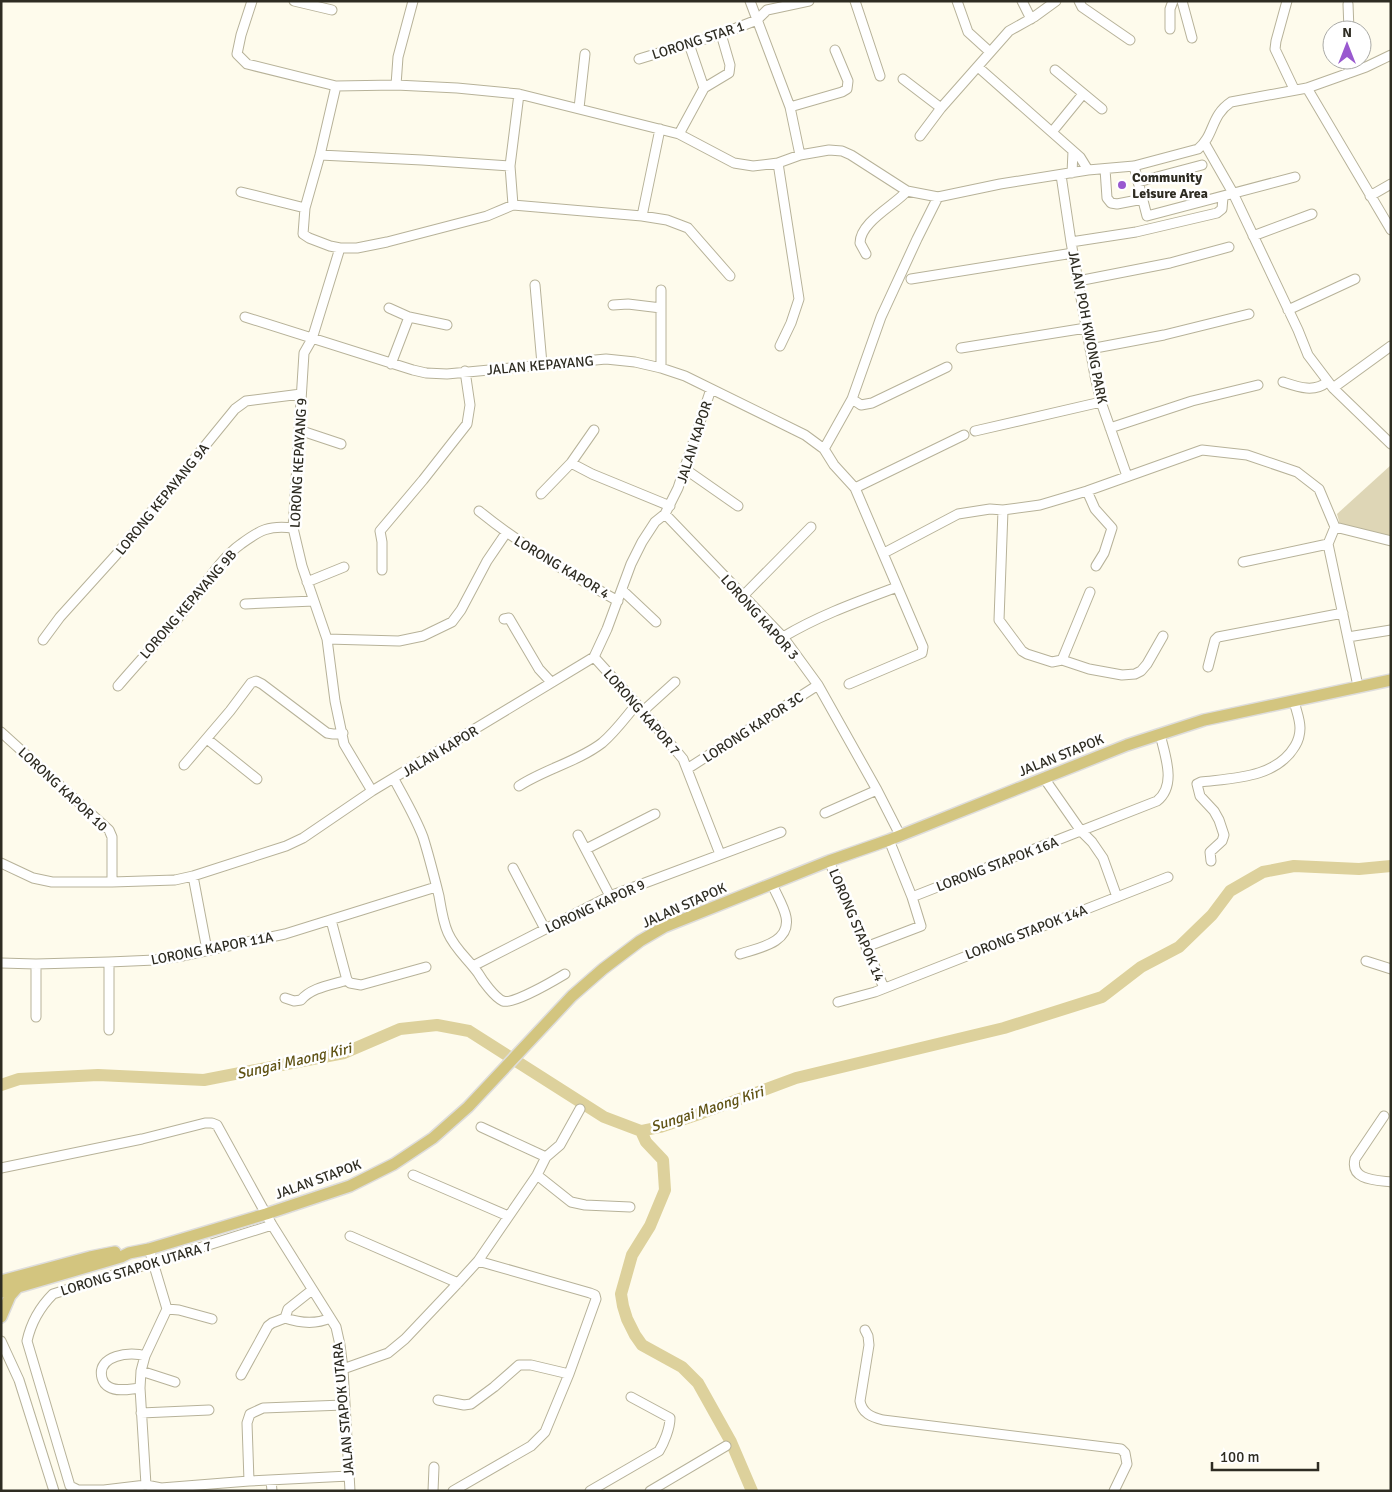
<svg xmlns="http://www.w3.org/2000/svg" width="1392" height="1492" viewBox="0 0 1392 1492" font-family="Signika,sans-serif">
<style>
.green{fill:#ded6b6}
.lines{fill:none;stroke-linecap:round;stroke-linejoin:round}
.river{stroke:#ddd19c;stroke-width:12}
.minor-casing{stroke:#b7b299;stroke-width:11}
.major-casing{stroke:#dedddc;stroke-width:14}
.minor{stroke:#fff;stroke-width:9}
.major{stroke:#d3c57f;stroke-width:11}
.poi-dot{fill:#9959cf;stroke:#fff;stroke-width:2}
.labels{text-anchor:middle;stroke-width:5;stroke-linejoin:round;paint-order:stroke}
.street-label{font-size:14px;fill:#2e2c22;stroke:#fff}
.poi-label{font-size:14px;font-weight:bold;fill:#2e2c22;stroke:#fff;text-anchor:start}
.water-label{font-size:15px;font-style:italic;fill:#605315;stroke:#fff}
</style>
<rect width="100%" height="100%" fill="#fefbec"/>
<path class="green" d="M1391 465V538L1340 525 1337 514Z"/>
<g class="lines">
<path class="river" d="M1 1085 19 1079 98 1075 204 1080 344 1053 400 1029 437 1025 469 1031 604 1117 641 1131 660 1127 702 1113 796 1078 1004 1028 1102 997 1141 967 1179 947 1212 915 1230 891 1263 872 1294 866 1359 869 1391 866
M641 1131 646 1142 663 1160 665 1190 650 1226 632 1255 621 1294 623 1306 627 1319 635 1335 642 1345 682 1367 698 1383 731 1442 752 1491"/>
<g class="minor-casing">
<path id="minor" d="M252 1 241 35 237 54 247 64 336 86 396 85 457 88 519 94 679 134 734 163 753 166 778 163 800 155 829 150 842 151 851 155 907 191 938 197 1000 184 1088 170 1134 166 1198 149C1215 135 1210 116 1231 102L1307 88 1366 67 1391 55
M294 1 332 10
M750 1 790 107 800 155
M855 1 880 76
M957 1 968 32 990 52
M1022 1 1031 19
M1079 1 1082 7 1130 40
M1182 1 1192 38
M1287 1 1276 41 1275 49 1294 89
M1348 4 1349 30
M1170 29V9L1173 1
M689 44 704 88
M639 59 721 34 757 20 767 10 809 1
M1349 60V73
M978 67 1080 157 1088 170
M1055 70 1102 109
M903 79 941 108
M396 85 398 57 413 1
M336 86 320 155 305 208 303 234 309 238 330 246 340 248H357L387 242 487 216 513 205 642 216 667 220 688 228 730 276
M1307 88 1391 230
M790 107 842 92 847 89 848 81 835 50
M579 108 585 54
M1052 132 1083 94
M679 134 704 88 729 73 730 65 721 34
M920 136 941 108 1009 31 1034 17 1056 1
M1205 144 1233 193 1298 330 1308 355 1333 388 1391 444
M320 155 422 160 510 166
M778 163 799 299 791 323 780 346
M1134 166 1147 216 1295 177
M1105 169 1107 198 1111 203 1117 204 1143 199
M1072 173 1073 151
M1061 175 1071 242 1095 376 1101 402 1127 476
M1138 182 1202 165
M241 192 305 208
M1370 196 1391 184
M513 205 510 166 519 94
M642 216 660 129
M1253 236 1312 214
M1071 242 1136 232 1217 213 1222 209 1223 197
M340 248 312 339 304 353 293 528 302 566 327 639 335 701 344 744 372 791
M866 254 860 243C860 222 895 205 907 191
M911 279 1073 253
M1078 281 1170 263 1229 247
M535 285 542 364
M661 290V368
M613 305 628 304 661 308
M389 308 409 317 391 364
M1288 310 1355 279
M245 317 413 370 426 373 447 374 606 359 635 362 661 368 685 376 805 435 824 449 834 465 855 488 923 647 922 653 849 684
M409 317 447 325
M961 348 1086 328
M1090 349 1164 335 1249 314
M1283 382C1298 387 1314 393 1327 382
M1333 388 1391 346
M852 399 861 405 872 403 947 367
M1110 428 1192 401 1258 385
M299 430 341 444
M975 431 1101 402
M824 449 852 399 881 317 917 239 938 197
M571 463 592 474 670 506
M685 469 738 506
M855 488 964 435
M1087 491 1095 509 1112 528 1104 553 1096 566
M541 494 571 463 594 430
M1003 510 999 620 1022 651 1027 654 1052 662 1062 660 1089 669 1122 675 1135 674 1141 671 1147 664 1163 636
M479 511C522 546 570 574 618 601
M665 514 783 637 818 685 877 790 900 835
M1335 527 1328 544 1358 686
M1335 527 1391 541
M884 553 958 514 990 509 1003 510 1040 505 1087 491 1202 450 1247 455 1297 472 1319 489 1335 527
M1243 562 1328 544
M382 570V542L380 531 423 480 467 424 470 405 465 371
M307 582 344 567
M622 590 656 622
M743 596 811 527
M245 604 314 601
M504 619 509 618 539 669 551 682
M783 637C820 615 857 602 897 587
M1348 637 1391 630
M327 639 399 641 423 636 452 622 461 610 487 561 506 533
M43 640 60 617 116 555 235 409 246 401 301 394
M594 657 643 711 683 759 720 854
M1062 660 1090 592
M1208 667 1215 640 1218 637 1343 613
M118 686C141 659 166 633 189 605 204 586 221 558 241 544 260 530 269 525 293 528
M643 711 675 682
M1 732 109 830 112 837V882
M207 739 257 779
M184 765 230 711 251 683 256 681 262 684 327 733 333 734 343 733
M687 769 818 685
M1044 778 1081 831 1092 842 1103 858 1117 897
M394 779C404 798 415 816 423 837 429 856 434 876 439 896 441 908 443 922 448 933 455 949 468 959 478 973 482 980 495 998 503 1001 513 1005 555 980 565 974
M519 786C545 769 577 762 602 743 615 732 625 718 636 705
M825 813 877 790
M578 835 610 896
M586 849 655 814
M829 861 884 988
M1211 861 1210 852 1222 841 1224 835 1219 820 1214 811 1200 796 1197 784 1201 782C1234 778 1276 778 1295 746 1298 741 1300 734 1300 728 1300 719 1296 710 1294 701
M1 863 33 878 52 882H112L175 880 193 876 286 846 303 838 372 791 594 657 607 629 631 564 642 542 655 522 665 514 678 488 711 389
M513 868 545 929
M193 876 207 950
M912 897 1157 801C1177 785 1165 756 1160 734
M331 920 347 980 350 983 361 985 426 967
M866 947 921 926 912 897 889 840
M740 954C758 948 791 943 786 917 784 906 776 894 772 884
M1366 961 1391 969
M109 962V1030
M1 963 36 964 109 962 155 960 182 956 285 934 436 887
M36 964V1017
M473 966 610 896 781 832
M285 998 294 1001 301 1000C312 987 332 985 347 980
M838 1002 875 992 1168 877
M1384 1116 1355 1159C1350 1180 1375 1180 1391 1182
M481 1127 546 1157
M1 1168 142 1139 205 1123H212L217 1125 272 1225 336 1327 340 1345 343 1369 350 1491
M413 1175 508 1216
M537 1175 571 1202 585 1205 630 1207
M272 1225 53 1294C40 1307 31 1323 27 1341L70 1486 78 1490H104L146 1485 161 1488 249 1481 349 1476
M350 1236 458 1283
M167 1309 179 1310 212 1319
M285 1318C300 1323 315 1325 330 1318
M865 1330 868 1336 869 1345 860 1401C862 1413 871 1417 883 1420L1121 1449 1125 1453 1127 1464 1114 1491
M1 1341 19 1380 54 1491
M343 1369 388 1353 405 1339 458 1283 478 1261 537 1175 546 1157 560 1145 580 1109
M141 1371 175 1382
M241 1375 268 1326 272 1323 285 1318 288 1309 312 1290
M140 1388C130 1389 117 1392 109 1387 105 1385 103 1382 102 1378 96 1355 131 1351 145 1356
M438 1400 464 1405 471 1404 494 1387 519 1365H531L569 1374
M141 1413 209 1410
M271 1480 272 1491
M249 1481 247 1423 250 1414 263 1408 344 1405
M146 1485 140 1388 141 1371 145 1356 167 1309 149 1249
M433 1491 434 1467
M453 1491 531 1446 545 1432 569 1374 596 1299 595 1295 590 1293 478 1261
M590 1491 659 1451C664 1443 670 1428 670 1418L631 1397
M650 1491 726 1446"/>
</g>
<g class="major-casing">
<path id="major" d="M1 1281 90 1257 115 1252
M1 1292 121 1257 129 1253 149 1249 266 1214 350 1186 394 1164 433 1138 468 1107 572 996 603 969 640 941 664 927 829 861 889 840 1127 745 1204 720 1391 680
M1 1317 10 1296 17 1288"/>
</g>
<use href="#minor" class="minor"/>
<use href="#major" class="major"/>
</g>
<circle class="poi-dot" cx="1122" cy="185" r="5"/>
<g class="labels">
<g class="street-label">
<text transform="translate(698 40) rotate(-18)" y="5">LORONG STAR 1</text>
<text transform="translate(1088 327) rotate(79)" y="5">JALAN POH KWONG PARK</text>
<text transform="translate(540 365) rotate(-5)" y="5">JALAN KEPAYANG</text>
<text transform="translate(694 442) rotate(-72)" y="5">JALAN KAPOR</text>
<text transform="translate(298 463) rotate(-87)" y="5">LORONG KEPAYANG 9</text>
<text transform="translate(162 499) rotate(-51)" y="5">LORONG KEPAYANG 9A</text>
<text transform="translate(562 567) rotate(31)" y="5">LORONG KAPOR 4</text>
<text transform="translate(188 604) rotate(-49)" y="5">LORONG KEPAYANG 9B</text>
<text transform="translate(760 617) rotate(48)" y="5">LORONG KAPOR 3</text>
<text transform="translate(642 712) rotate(49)" y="5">LORONG KAPOR 7</text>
<text transform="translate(753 727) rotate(-33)" y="5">LORONG KAPOR 3C</text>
<text transform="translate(440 751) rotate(-31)" y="5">JALAN KAPOR</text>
<text transform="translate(1061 755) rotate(-22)" y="5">JALAN STAPOK</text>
<text transform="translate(63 789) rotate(43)" y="5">LORONG KAPOR 10</text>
<text transform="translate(997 864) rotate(-21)" y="5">LORONG STAPOK 16A</text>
<text transform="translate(684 905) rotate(-24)" y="5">JALAN STAPOK</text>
<text transform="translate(595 906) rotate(-25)" y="5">LORONG KAPOR 9</text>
<text transform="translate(857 925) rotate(67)" y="5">LORONG STAPOK 14</text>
<text transform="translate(1026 932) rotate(-21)" y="5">LORONG STAPOK 14A</text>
<text transform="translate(212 948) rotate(-11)" y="5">LORONG KAPOR 11A</text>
<text transform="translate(318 1179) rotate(-20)" y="5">JALAN STAPOK</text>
<text transform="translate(136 1268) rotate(-17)" y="5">LORONG STAPOK UTARA 7</text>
<text transform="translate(343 1409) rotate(-95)" y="5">JALAN STAPOK UTARA</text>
</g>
<g class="poi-label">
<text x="1132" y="182">Community<tspan x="1132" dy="16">Leisure Area</tspan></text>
</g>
<g class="water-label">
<text transform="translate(294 1061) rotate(-13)" y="5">Sungai Maong Kiri</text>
<text transform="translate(707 1109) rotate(-18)" y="5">Sungai Maong Kiri</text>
</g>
</g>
<rect width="1392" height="1492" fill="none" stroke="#2e2c22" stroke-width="5"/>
<g transform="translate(1347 45)"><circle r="24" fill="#ffffff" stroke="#ababa7"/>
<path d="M0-4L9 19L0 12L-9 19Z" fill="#9959cf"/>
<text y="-8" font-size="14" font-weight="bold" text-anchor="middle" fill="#2e2c22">N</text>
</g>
<path d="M1212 1462v8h106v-8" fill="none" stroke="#2e2c22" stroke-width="2.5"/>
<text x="1220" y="1462" font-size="15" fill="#2e2c22" stroke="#ffffff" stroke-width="4" paint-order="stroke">100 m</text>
</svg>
